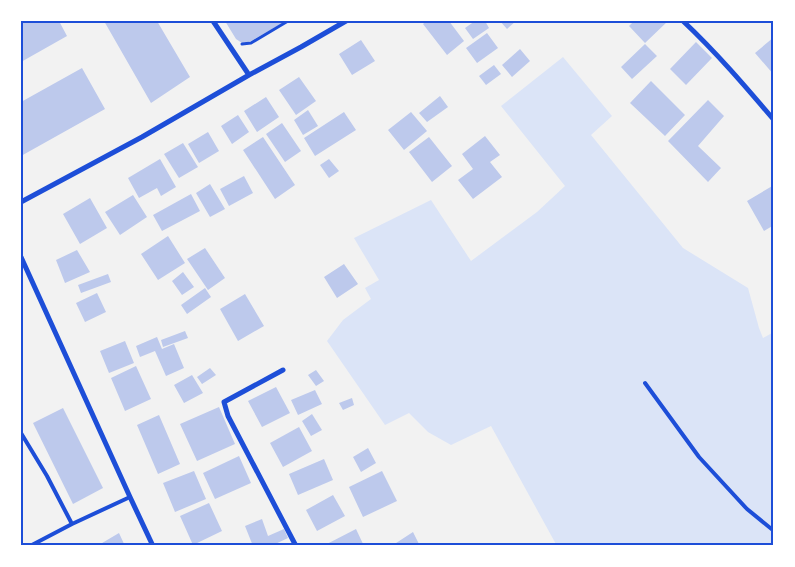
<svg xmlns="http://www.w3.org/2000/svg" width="795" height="567" viewBox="0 0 795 567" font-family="Helvetica,sans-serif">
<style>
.green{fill:#dbe4f7}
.building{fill:#bdc9ec}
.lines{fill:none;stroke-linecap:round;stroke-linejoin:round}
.path{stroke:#1d4ed8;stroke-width:3}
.service{stroke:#1d4ed8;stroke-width:4}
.minor{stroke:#1d4ed8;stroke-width:5}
.neatline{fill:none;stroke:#1d4ed8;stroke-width:2}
</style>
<rect width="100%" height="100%" fill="#f2f2f2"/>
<path class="green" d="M563 57 612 116 591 135 683 248 748 288 759 328 763 338 774 332V546H557L491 426 451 445 428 432 409 413 385 425 327 341 343 320 371 299 365 288 379 280 354 238 431 200 471 261 537 212 565 186 501 106Z"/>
<path class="building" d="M21 21H59L67 36 21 62Z
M104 21H157L190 77 151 103Z
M225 21H286L251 41 242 43 236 39Z
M426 21H449L464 41 447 55 423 24Z
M475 21H485L489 28 473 39 465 28Z
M500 21H516L507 29Z
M634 21H668L645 43 629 26Z
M487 33 498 48 477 63 466 48Z
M774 37V75L755 53Z
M361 40 375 61 352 75 339 54Z
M696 42 712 58 686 85 670 69Z
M645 44 657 56 632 79 621 67Z
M520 49 530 61 512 77 502 65Z
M494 65 501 74 486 85 479 76Z
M82 68 105 109 21 156V102Z
M299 77 316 101 296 115 279 90Z
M651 81 685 115 665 136 630 103Z
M440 96 448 107 427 122 419 113Z
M266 97 279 117 257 132 244 111Z
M708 100 724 116 698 146 721 168 708 182 668 141Z
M308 110 318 126 303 135 294 120Z
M344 112 356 130 315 156 304 138Z
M411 112 427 131 404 150 388 130Z
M238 115 249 132 232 144 221 126Z
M282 123 301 151 285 162 266 134Z
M208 132 219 151 199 163 188 144Z
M485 136 500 155 490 162 502 177 473 199 458 180 473 169 462 154Z
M263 137 295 185 275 199 243 150Z
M429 137 452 166 432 182 409 152Z
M183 143 198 167 179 178 164 154Z
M160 159 176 187 161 196 157 188 139 198 128 178Z
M329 159 339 171 329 178 320 165Z
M244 176 253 193 229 206 220 189Z
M210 184 225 209 210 217 196 193Z
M774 185V225L764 231 747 201Z
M191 194 200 211 162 231 153 215Z
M133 195 147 217 120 235 105 212Z
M90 198 107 228 80 244 63 214Z
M168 236 185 263 158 280 141 254Z
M205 248 225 278 208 290 187 259Z
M77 250 90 272 65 283 56 260Z
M344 264 358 284 337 298 324 277Z
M183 272 194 287 182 295 172 281Z
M108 274 111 282 81 293 78 285Z
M205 288 211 297 187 314 181 305Z
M97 293 106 312 85 322 76 303Z
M245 294 264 326 238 341 220 309Z
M185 331 188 338 163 347 161 340Z
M157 337 162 349 174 344 184 368 166 376 155 351 140 357 136 346Z
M125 341 134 363 109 373 100 351Z
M136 366 151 399 125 411 111 378Z
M210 368 216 375 202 384 197 377Z
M316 370 324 381 316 386 308 375Z
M192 375 203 393 184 403 174 385Z
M276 387 290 413 262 427 248 401Z
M315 390 322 404 298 415 291 400Z
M352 398 354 405 343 410 339 403Z
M219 407 235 444 197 461 180 424Z
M63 408 103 488 73 504 33 423Z
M312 414 322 430 311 436 302 421Z
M159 415 180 464 158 474 137 425Z
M299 427 312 451 283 467 270 443Z
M368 448 376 463 361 472 353 457Z
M239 456 251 483 215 499 203 473Z
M324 459 333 480 298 495 289 474Z
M194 471 206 499 175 512 163 483Z
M382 471 397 501 363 517 349 487Z
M333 495 345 516 317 531 306 510Z
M209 503 222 531 193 545 180 516Z
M262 519 268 536 284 529 288 538 271 546H253L245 526Z
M356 529 364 546H323Z
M413 532 420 546H393V545Z
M119 533 125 546H97Z"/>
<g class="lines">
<path class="path" d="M242 44 251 43 288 21"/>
<path class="service" d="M645 383 699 457 747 509 774 531
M21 433 47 476 72 524
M30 546 72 524 130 497"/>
<path class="minor" d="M213 21 249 75
M683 21C716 52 745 86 774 120
M21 202 142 137 249 75 301 47 346 21
M21 257 130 497 153 546
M283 370 224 402 228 416 296 546"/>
</g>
<rect width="795" height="567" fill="none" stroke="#ffffff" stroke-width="45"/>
<rect x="22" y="22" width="750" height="522" class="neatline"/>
</svg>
